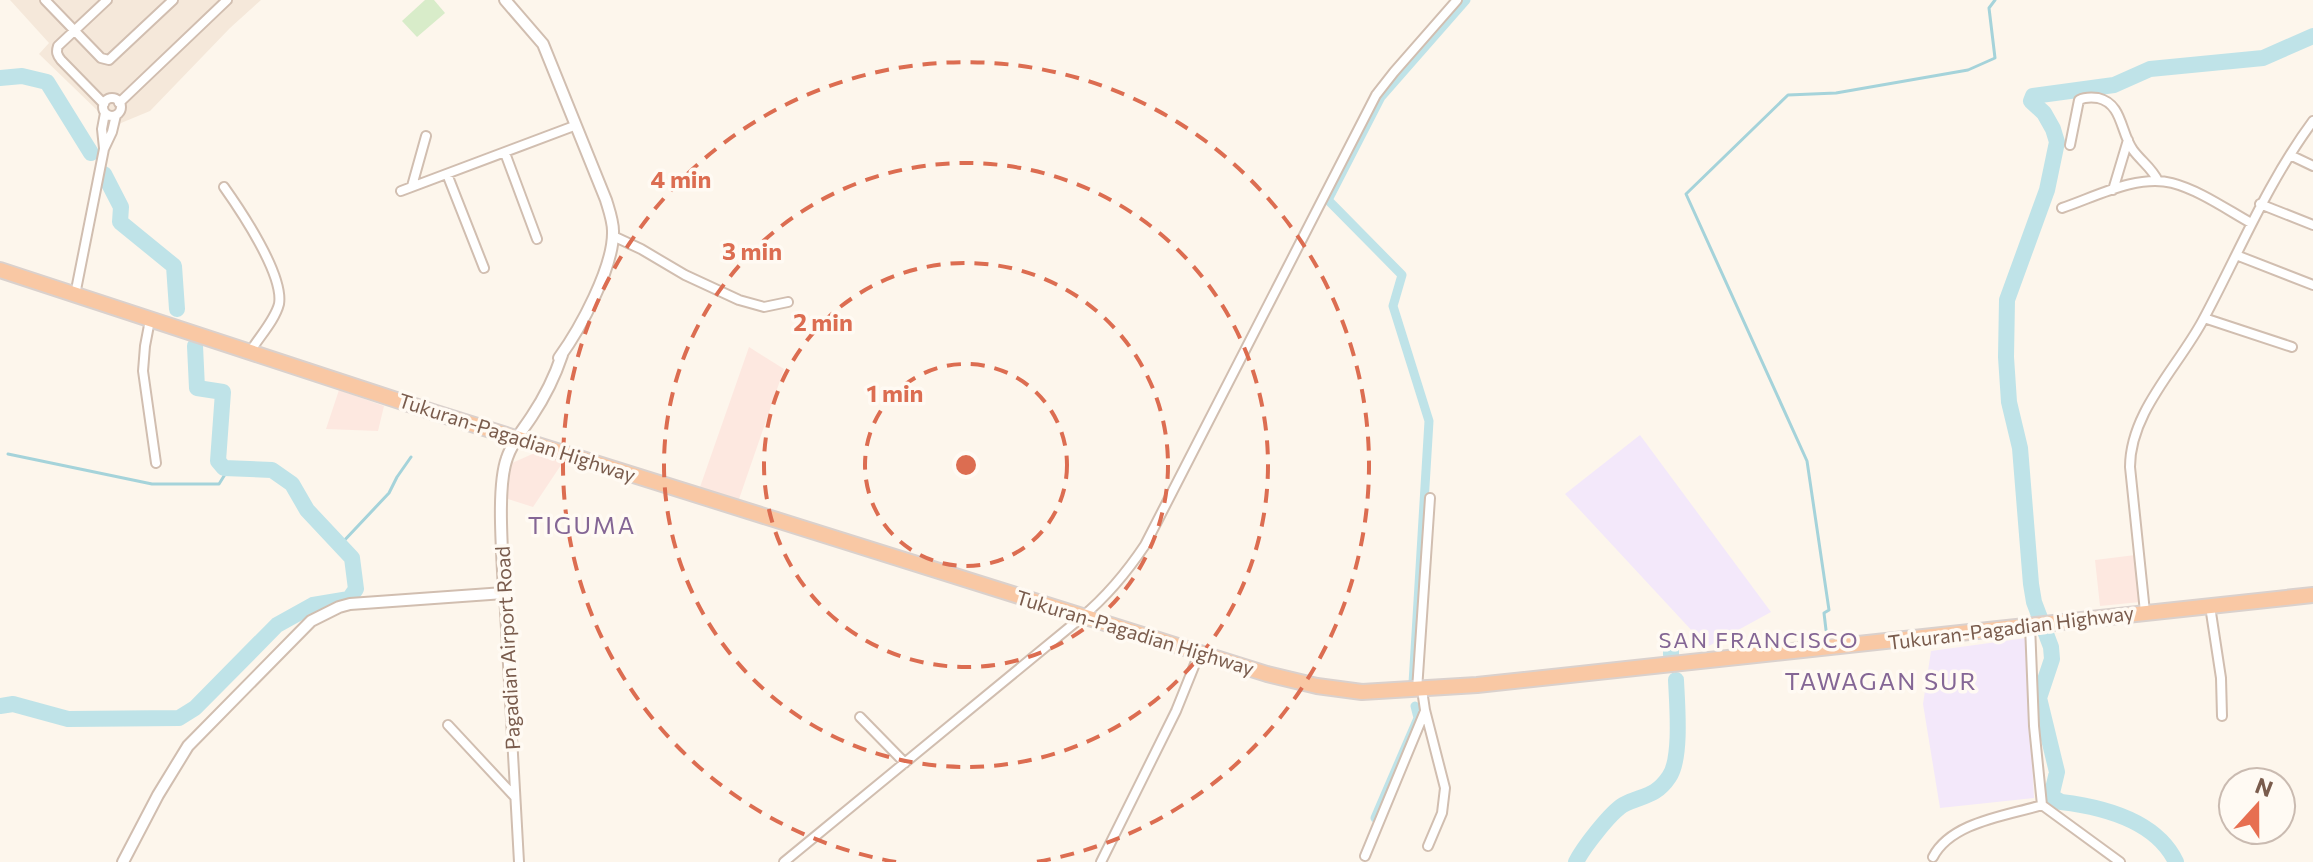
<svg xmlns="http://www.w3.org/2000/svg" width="2313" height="862" viewBox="0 0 2313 862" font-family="Commissioner,sans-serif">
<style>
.residential{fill:#f5e8da}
.commercial{fill:#fde8e0}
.education{fill:#f3e8fa}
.green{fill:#d8ecc9}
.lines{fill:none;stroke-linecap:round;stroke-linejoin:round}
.stream{stroke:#a5d3da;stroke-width:3}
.canal{stroke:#bfe3e8;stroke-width:9}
.river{stroke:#bfe3e8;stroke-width:16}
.minor-casing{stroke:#d1beb0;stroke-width:12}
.tertiary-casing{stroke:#d1beb0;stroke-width:14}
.trunk-casing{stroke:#dad1cd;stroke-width:18}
.minor{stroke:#fff;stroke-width:8}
.tertiary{stroke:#fff;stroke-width:10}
.trunk{stroke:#f9c8a4;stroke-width:14}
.ring{fill:none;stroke:#dc6d51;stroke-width:4;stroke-dasharray:14 10}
.labels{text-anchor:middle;stroke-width:7;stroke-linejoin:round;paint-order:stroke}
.street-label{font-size:20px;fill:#7a5c4d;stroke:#fffaf3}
.neighbourhood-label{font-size:22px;letter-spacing:2px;fill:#846695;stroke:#fffaf3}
.quarter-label{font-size:24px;letter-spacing:2px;fill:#846695;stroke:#fffaf3}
.centre{fill:#dc6d51;stroke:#fffaf3;stroke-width:4}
.ring-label{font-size:24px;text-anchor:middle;font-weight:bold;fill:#dc6d51;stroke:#fffaf3;stroke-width:7;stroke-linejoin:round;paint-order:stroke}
</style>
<rect width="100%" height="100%" fill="#fdf6ec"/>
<path class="residential" d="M10 0H261L230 28 150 111 121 123 112 139 98 135 100 113 39 54 49 43Z"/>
<path class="commercial" d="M749 347 784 369 738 502 699 490Z
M339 390 384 406 378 431 326 429Z
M537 452 565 459 533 507 505 498 512 463Z
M2135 555 2140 602 2100 606 2095 560Z"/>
<path class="education" d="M1640 435 1771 612 1707 647 1565 494Z
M2026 638 2034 798 1940 808 1923 704 1931 651Z"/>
<path class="green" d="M425 0H434L445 13 417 37 402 21Z"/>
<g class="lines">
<path class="stream" d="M8 454 152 484H219L229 468
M340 545 389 493 397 477 411 457
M1826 630 1824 613 1829 610 1807 461 1686 194 1788 95 1836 93 1968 70 1995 58 1989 8 1995 0
M1671 651 1677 650"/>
<path class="canal" d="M1413 683 1429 421 1393 306 1402 275 1328 200 1381 97 1466 0
M1375 818 1418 718 1415 706"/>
<path class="river" d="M0 78 22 76 47 82 91 153
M104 174 121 207 120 222 174 266 177 309
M1671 651V655
M0 706 13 704 68 719 179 718 195 708 277 625 313 605 349 599 356 589 352 558 307 510 292 484 272 470 224 468 218 461 223 392 197 388 195 346
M1576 862C1583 848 1610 813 1623 805 1641 795 1655 798 1669 777 1682 759 1677 703 1676 680
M2176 862C2156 820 2103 807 2061 802L2054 798 2052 793 2057 772 2039 698 2052 659 2051 647 2034 602 2031 584 2020 448 2009 402 2006 357 2007 300 2047 190 2057 142 2053 129 2044 113 2031 101 2033 96 2114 85 2150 69 2263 58 2313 36"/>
<g class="minor-casing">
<path id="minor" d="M45 0 101 58 109 60 173 0
M103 107a9 9 0 1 1 18 0a9 9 0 1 1-18 0Z
M119 103 227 0
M104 104 61 60C57 55 56 52 58 46L107 0
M2070 145 2079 100C2085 97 2090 97 2098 98 2123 104 2120 132 2133 150 2141 161 2152 168 2158 181
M104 148 102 129 105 113
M505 153 537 239
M2290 155 2313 166
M447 174 484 268
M412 186 426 136
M224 187C241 211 284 275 279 304 275 320 259 337 250 352
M2113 190 2128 140
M401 191 574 126
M2260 204 2313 225
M2062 208C2095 197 2137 174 2172 183 2199 190 2226 209 2251 223
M613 236 641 249 685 275 739 300 764 307 788 302
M2236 255 2313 285
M75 295 104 149 112 132 116 115
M2204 318 2292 347
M150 320 145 346 143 371 156 463
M504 593 519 862
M2210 606 2221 678 2222 716
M2145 612 2130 467C2130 412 2178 367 2203 320 2239 253 2267 183 2313 121
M2030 625 2034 726 2042 805 2120 862
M1417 690 1430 498
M1422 690 1425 710 1445 788 1442 813 1428 846
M860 717 905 763
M448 725 515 797
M1365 856 1425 711
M1933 857C1951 822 2006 816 2042 805
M784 862 1082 617C1107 596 1127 572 1145 545L1376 95 1394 72 1457 0
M1101 862 1176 711 1199 654"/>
</g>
<g class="tertiary-casing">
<path id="tertiary" d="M505 0 543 44 606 200C609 210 613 221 613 231 614 267 580 329 559 358
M123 862 158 795 188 746 311 621 339 607 350 604 504 593C503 559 496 488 507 458 512 442 523 430 532 416 544 398 555 376 562 355"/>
</g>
<g class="trunk-casing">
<path id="trunk" d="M0 270 433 412 1267 674 1317 686 1362 692 1477 685 2313 595"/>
</g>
<use href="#minor" class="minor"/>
<use href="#tertiary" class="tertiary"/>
<use href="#trunk" class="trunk"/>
</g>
<g class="ring">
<circle cx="966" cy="465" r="101"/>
<circle cx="966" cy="465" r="202"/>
<circle cx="966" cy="465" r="302"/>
<path d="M896 862A403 403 0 1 1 1036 862"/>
</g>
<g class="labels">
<g class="street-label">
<text transform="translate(517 438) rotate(18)" y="7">Tukuran-Pagadian Highway</text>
<text transform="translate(2011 628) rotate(-7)" y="7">Tukuran-Pagadian Highway</text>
<text transform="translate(1135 633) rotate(17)" y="7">Tukuran-Pagadian Highway</text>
<text transform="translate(508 648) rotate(-93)" y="7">Pagadian Airport Road</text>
</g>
<g class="neighbourhood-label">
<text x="1759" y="648">SAN FRANCISCO</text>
</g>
<g class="quarter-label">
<text x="582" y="534">TIGUMA</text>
<text x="1881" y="690">TAWAGAN SUR</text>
</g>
</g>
<circle cx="966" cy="465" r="12" class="centre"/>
<g class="ring-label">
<text x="681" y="188">4 min</text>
<text x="752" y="260">3 min</text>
<text x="823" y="331">2 min</text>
<text x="895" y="402">1 min</text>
</g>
<g transform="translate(2257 806) rotate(21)"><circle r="38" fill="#fffaf3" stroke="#cabbb1" stroke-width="2"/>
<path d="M0-6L14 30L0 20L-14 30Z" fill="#e76f51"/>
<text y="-12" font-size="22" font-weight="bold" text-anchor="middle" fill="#7a5c4d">N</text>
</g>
</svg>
